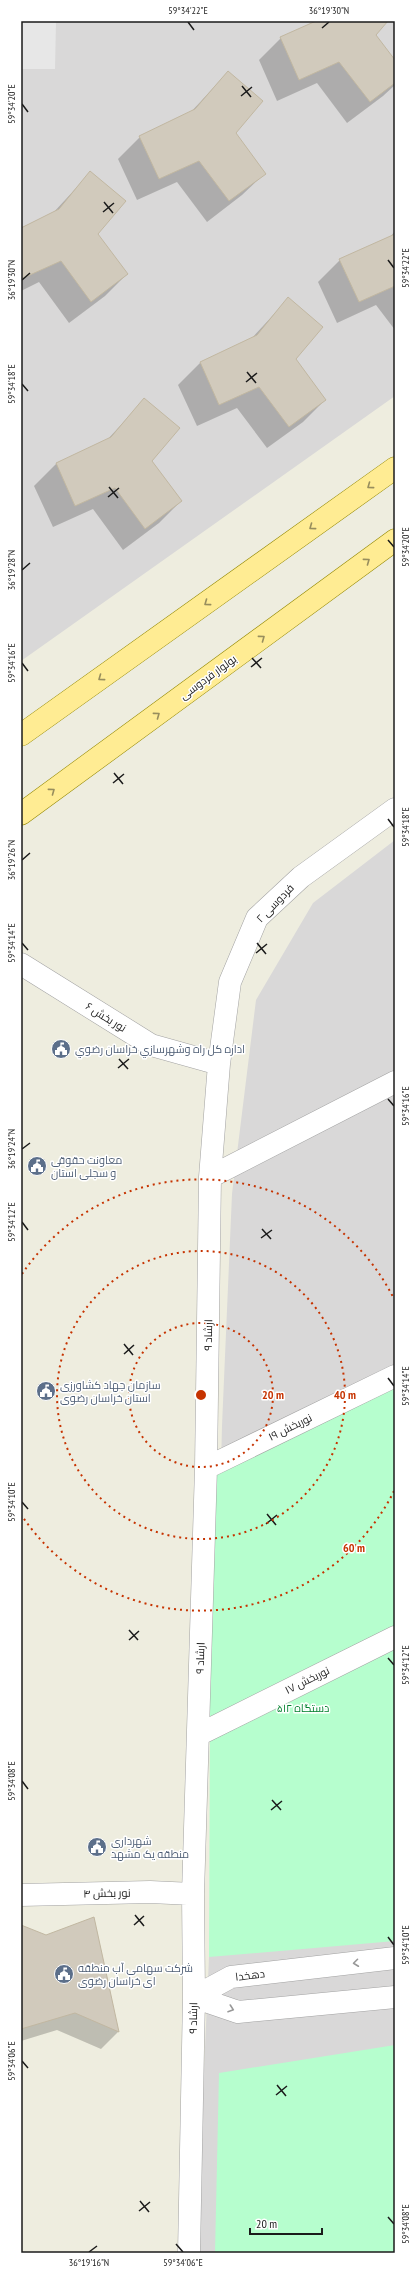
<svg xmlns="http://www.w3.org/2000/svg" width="416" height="2274" viewBox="0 0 416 2274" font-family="'PT Sans Narrow',Cairo,sans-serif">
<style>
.residential{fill:#d9d8d8}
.park{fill:#b6fece}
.parking{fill:#e7e7e7}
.shadow{fill:#0003}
.building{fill:#d1cabc;stroke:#c1b7a1}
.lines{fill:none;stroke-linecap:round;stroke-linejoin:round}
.minor-casing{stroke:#a2a2a2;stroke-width:23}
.major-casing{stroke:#928700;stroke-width:23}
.minor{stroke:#fff;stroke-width:22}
.major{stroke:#ffec93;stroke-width:22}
.oneway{stroke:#988e5d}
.oneway2{stroke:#989898}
.ticks{fill:none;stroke:#1b1b1b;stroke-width:1.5}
.ring{fill:none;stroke:#c63300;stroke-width:2;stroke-dasharray:2 4}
.labels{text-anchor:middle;stroke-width:3;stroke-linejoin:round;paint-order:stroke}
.street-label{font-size:11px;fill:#1b1b1b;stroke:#fff}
.service-label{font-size:11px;fill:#4e5e75;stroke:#fff;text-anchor:start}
.park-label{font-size:11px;fill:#02802d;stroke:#fff}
.centre{fill:#c63300;stroke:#fff;stroke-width:2}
.ring-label{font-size:12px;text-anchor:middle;font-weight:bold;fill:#c63300;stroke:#fff;stroke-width:3;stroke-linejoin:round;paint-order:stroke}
.neatline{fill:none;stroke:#1b1b1b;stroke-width:1.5}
.ticks-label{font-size:10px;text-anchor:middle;fill:#1b1b1b}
</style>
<rect width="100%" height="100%" fill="#eeeddf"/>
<path class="residential" d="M21 21H395V396L21 661Z
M395 840V2253H196L209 1957 222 1426 232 1194 256 1000 313 903Z"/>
<path class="park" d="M395 1382V1941L209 1957 211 1475Z
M395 2045V2253H215L219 2073Z"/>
<path class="parking" d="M21 21H56L55 69H21Z"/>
<path class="shadow" d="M317 21H387L375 35 395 61V85L383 96 347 123 317 83 277 101 259 60 281 38Z
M228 72 234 133 264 174 242 195 207 222 177 182 137 200 118 159 140 137 190 113Z
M90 173 96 234 127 274 105 296 69 323 39 282 21 291V228L53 213Z
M395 231V330L376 305 337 323 318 282 340 260 391 236Z
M288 299 295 359 325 400 303 422 267 448 237 408 197 426 178 385 200 363 252 338Z
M144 400 151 461 181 501 159 523 123 550 93 509 53 527 34 486 56 464 107 440Z
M94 1918 118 2032 101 2049 57 2030 21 2041V1926L46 1937Z"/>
<path class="building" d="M316 21H388L376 35 395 60V83L370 102 339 62 299 80 280 37Z
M228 71 263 101 236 133 266 174 229 201 199 161 159 179 139 136 195 109Z
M90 171 126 201 98 234 128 274 91 302 61 261 21 279V228L59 209Z
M395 234V286L359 302 339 259Z
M288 297 323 327 296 359 326 400 289 427 259 387 219 405 200 362 257 335Z
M144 398 180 428 152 461 182 501 145 529 115 488 75 506 56 463 111 437Z
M94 1917 119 2032 75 2013 21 2029V1925L46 1935Z"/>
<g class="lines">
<g class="minor-casing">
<path id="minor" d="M21 964 151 1045 219 1064
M210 1177 395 1082
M206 1468 395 1376
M198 1735 395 1637
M21 1895 150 1892 193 1894
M194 1997 231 1977 395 1958
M194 1997 238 2012 395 1997
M189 2253 194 1997 193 1894 206 1468 210 1177 219 1064 230 982 257 918 301 877 395 809"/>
</g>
<g class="major-casing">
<path id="major" d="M21 735 395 468
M21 814 395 540"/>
</g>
<use href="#minor" class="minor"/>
<use href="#major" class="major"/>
</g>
<defs><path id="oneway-chevron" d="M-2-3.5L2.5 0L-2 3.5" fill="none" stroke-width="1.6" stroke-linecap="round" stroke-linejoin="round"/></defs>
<g class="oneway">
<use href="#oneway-chevron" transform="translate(370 486) rotate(144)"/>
<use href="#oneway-chevron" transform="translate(312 527) rotate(144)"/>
<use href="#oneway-chevron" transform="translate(367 561) rotate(-36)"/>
<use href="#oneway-chevron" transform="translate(207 603) rotate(144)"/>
<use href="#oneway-chevron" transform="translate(262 638) rotate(-36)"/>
<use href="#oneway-chevron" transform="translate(101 678) rotate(144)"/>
<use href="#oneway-chevron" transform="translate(157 715) rotate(-36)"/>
<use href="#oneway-chevron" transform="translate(52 791) rotate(-36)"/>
</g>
<g class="oneway2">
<use href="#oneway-chevron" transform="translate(356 1963) rotate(173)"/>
<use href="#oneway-chevron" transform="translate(231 2009) rotate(19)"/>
</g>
<path class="ticks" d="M188 22 194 30M322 28 329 22M242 86 251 97M241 96 252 87M22 104 28 112M104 202 113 213M103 212 114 203M388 260 394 268M22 280 30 273M247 372 256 383M246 382 257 373M22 384 28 391M109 487 118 498M108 497 119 488M388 540 394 547M22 570 30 563M252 658 261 668M22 663 28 671M251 667 262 658M114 773 123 784M113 783 124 774M388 819 394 827M22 860 30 853M22 943 28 950M257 943 266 954M256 953 267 944M119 1059 128 1069M118 1068 129 1059M388 1099 394 1106M22 1149 30 1143M22 1222 28 1230M262 1229 271 1239M261 1238 272 1230M124 1344 133 1355M124 1354 134 1345M388 1378 394 1386M22 1502 28 1509M267 1514 276 1525M266 1524 277 1515M129 1630 138 1640M129 1640 139 1631M388 1658 394 1665M22 1781 28 1789M272 1800 281 1810M271 1810 282 1801M135 1915 144 1926M134 1925 144 1916M388 1937 394 1945M22 2061 28 2068M277 2085 286 2096M276 2095 287 2086M140 2201 149 2212M139 2211 150 2202M388 2217 394 2224M176 2244 183 2252M89 2252 97 2246"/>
<g class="ring">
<circle cx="201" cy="1395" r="72"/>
<circle cx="201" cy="1395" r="144"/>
<path d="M394 1491A216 216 0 0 1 22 1516M22 1274A216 216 0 0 1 394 1299"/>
</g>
<defs>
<g id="civic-disc" transform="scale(1)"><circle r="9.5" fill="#5c6f8a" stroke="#fff"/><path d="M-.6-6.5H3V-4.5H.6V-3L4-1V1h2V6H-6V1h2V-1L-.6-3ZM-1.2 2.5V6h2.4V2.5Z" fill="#fff"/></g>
</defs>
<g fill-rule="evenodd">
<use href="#civic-disc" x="61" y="1049"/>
<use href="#civic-disc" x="37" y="1166"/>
<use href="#civic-disc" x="46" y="1391"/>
<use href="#civic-disc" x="97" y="1847"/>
<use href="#civic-disc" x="64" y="1974"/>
</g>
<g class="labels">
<g class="street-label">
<text transform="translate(208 677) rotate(-36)" y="4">بولوار فردوسی</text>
<text transform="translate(275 903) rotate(-46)" y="4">فردوسی ۲</text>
<text transform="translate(106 1017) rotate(32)" y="4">نور بخش ۶</text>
<text transform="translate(208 1335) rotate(-89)" y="4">ارشاد ۹</text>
<text transform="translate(290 1427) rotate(-26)" y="4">نوربخش ۱۹</text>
<text transform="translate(200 1658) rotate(-88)" y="4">ارشاد ۹</text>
<text transform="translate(307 1680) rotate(-26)" y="4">نوربخش ۱۷</text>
<text transform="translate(107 1893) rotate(-1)" y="4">نور بخش ۴</text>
<text transform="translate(250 1975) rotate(-7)" y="4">دهخدا</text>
<text transform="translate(193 2018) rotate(-89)" y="4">ارشاد ۹</text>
</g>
<g class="service-label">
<text x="75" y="1053">اداره كل راه وشهرسازي خراسان رضوي</text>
<text x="51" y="1164">معاونت حقوقی<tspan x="51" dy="13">و سجلی استان</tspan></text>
<text x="60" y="1389">سازمان جهاد کشاورزی<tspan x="60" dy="13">استان خراسان رضوی</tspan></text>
<text x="111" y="1845">شهرداری<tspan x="111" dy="13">منطقه یک مشهد</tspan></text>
<text x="78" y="1972">شرکت سهامی آب منطقه<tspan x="78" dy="13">ای خراسان رضوی</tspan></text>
</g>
<g class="park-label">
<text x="303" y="1712">۵۱۲ دستگاه</text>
</g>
</g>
<circle cx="201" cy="1395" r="6" class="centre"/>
<g class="ring-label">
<text x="273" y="1399">20 m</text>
<text x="345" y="1399">40 m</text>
<text x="354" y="1552">60 m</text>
</g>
<rect width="416" height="2274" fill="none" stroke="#ffffff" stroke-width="44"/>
<path d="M250 2228v6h72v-6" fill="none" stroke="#1b1b1b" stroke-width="2"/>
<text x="256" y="2228" font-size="12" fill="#1b1b1b" stroke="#ffffff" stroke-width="3" paint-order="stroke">20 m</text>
<rect x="22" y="22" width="372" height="2230" class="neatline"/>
<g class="ticks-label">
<text x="188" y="14">59°34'22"E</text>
<text x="329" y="14">36°19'30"N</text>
<text transform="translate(11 104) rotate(-90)" y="4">59°34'20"E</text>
<text transform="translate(405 268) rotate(-90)" y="4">59°34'22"E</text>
<text transform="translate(11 280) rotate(-90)" y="4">36°19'30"N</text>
<text transform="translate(11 384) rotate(-90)" y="4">59°34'18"E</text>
<text transform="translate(405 547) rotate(-90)" y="4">59°34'20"E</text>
<text transform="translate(11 570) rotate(-90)" y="4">36°19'28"N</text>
<text transform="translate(11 663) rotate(-90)" y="4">59°34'16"E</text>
<text transform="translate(405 827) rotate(-90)" y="4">59°34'18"E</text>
<text transform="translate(11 860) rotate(-90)" y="4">36°19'26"N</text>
<text transform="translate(11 943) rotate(-90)" y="4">59°34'14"E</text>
<text transform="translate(405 1106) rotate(-90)" y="4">59°34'16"E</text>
<text transform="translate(11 1149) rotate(-90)" y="4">36°19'24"N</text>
<text transform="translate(11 1222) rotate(-90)" y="4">59°34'12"E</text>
<text transform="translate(405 1386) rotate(-90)" y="4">59°34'14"E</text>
<text transform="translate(11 1502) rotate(-90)" y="4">59°34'10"E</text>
<text transform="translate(405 1665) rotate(-90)" y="4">59°34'12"E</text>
<text transform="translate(11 1781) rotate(-90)" y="4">59°34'08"E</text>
<text transform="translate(405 1945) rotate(-90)" y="4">59°34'10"E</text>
<text transform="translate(11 2061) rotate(-90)" y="4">59°34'06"E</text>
<text transform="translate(405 2224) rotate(-90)" y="4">59°34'08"E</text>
<text x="89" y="2266">36°19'16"N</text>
<text x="183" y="2266">59°34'06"E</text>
</g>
</svg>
